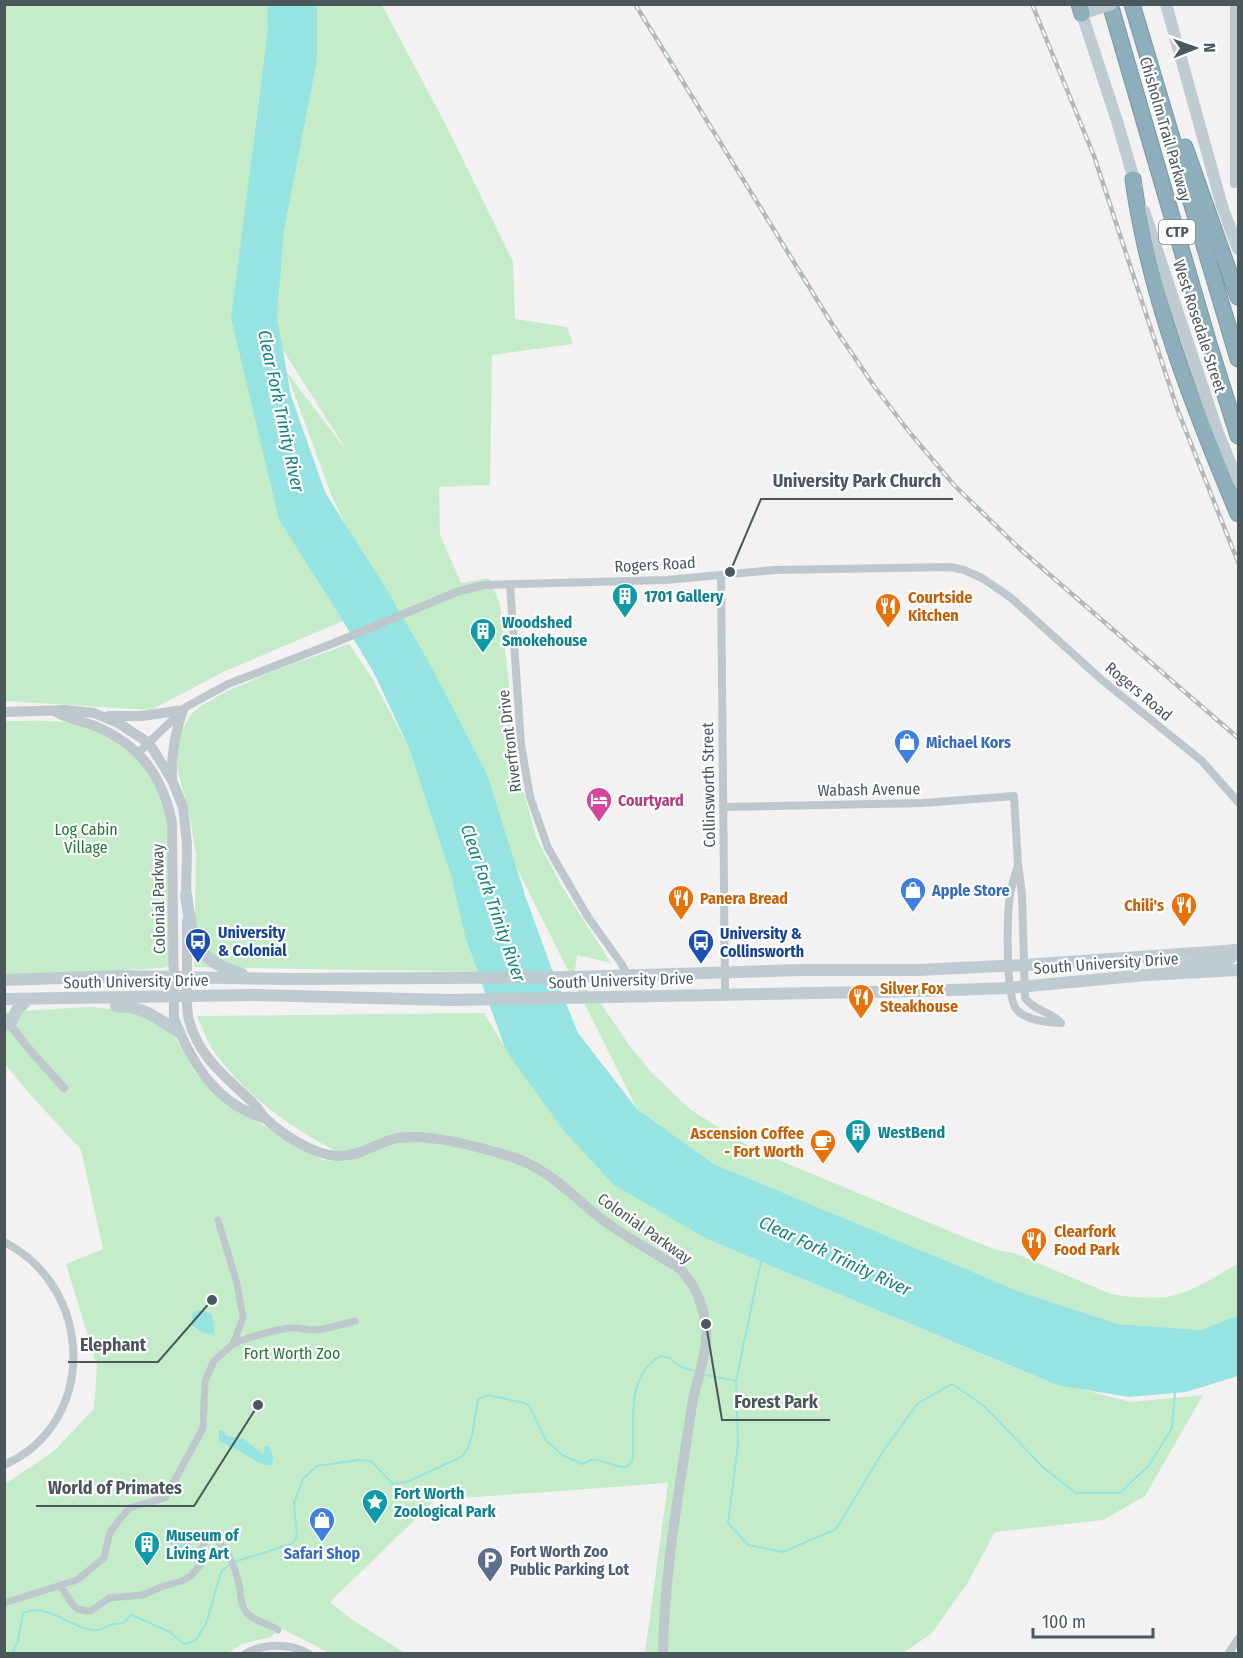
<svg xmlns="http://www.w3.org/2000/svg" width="1243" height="1658" viewBox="0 0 1243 1658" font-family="'Fira Sans Condensed',sans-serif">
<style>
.green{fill:#c4ecc9}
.water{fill:#95e4e1}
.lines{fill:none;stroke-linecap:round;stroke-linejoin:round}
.stream{stroke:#95e4e1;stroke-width:2}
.motorway-casing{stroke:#789aa6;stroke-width:17}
.pedestrian{stroke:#bec8cc;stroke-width:7}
.minor{stroke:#bec8cc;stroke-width:8}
.tertiary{stroke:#bec8cc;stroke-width:10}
.secondary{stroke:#becbd0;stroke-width:12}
.motorway{stroke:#8daeba;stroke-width:15}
.rail-casing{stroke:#b3b8ba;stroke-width:4.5}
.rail{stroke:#fff;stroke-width:2;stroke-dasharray:7;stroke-linecap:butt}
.secondary-bridge{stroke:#becbd0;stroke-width:12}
.labels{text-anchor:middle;stroke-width:4.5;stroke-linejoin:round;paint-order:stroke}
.shield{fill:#fff;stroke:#808a8d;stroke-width:1.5}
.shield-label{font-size:15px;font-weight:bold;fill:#4a585c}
.street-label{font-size:16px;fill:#4a585c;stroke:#fff}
.culture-label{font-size:16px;font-weight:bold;fill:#0d838f;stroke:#fff;text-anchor:start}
.food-label{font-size:16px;font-weight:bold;fill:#c56008;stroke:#fff;text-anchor:start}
.shop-label{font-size:16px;font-weight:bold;fill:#366cbe;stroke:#fff;text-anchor:start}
.hotel-label{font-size:16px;font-weight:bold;fill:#b23c85;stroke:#fff;text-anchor:start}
.park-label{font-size:16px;fill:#207836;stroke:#fff}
.transit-label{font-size:16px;font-weight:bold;fill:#164399;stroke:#fff;text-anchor:start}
.service-label{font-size:16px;font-weight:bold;fill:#4e5e75;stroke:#fff;text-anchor:start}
.water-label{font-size:18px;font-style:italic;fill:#18837e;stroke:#fff}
.leader{fill:none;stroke:#4a585c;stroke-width:2}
.callout-dot{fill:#4a585c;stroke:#fff;stroke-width:2}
.callout-label{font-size:18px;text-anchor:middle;font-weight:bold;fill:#4a585c;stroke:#fff;stroke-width:4.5;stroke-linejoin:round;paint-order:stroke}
</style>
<rect width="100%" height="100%" fill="#f3f1f1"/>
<path class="green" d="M4 5H382L448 129 513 262 515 319 567 327 573 344 492 355 490 485 439 487 440 535 461 583 489 578 500 604 519 775 536 837 561 885 611 963 577 955 574 977 602 1005 629 1045 651 1072 691 1110 755 1150 971 1240 996 1250 1014 1253 1111 1294C1128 1297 1149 1299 1167 1297 1192 1293 1217 1275 1238 1264V1315L1202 1330 1118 1324 1021 1292 714 1164 637 1109 332 497 286 371 349 454 264 320 310 95 260 90 232 316 279 520 343 621 223 672 151 710 5 701Z
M349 644 372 678 409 748 454 874 466 940 477 972 194 967 196 854 189 812 177 769 179 737 190 715 201 706 225 692 276 670Z
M4 721C30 721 57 719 82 725 122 734 158 773 166 814 168 824 167 835 168 846 170 885 169 925 169 965L163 968 5 975Z
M88 1007 135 1011 168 1030 177 1040 196 1074 223 1102 323 1160 340 1161 351 1159C300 1134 249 1100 215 1053 207 1043 203 1028 197 1016L484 1013 511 1058 709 1240 1042 1379 1131 1402 1203 1395 1145 1496 1103 1520 995 1532 967 1584 931 1634 903 1653H645L668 1483 435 1500 330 1602 351 1619 405 1653H329L281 1628 271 1637 242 1644 228 1653 5 1654V1484L53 1452 94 1409 97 1366 66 1264 103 1249 81 1150 28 1092 5 1064V1012Z"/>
<path class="water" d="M267 5H317V60L284 230 277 317 291 396 325 492 387 590 431 666 487 774 526 898 550 964 578 1033 637 1109 714 1164 1021 1292 1118 1324 1202 1330 1238 1315V1376L1186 1392 1129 1397 1057 1385 709 1240 614 1185 564 1131 511 1058 505 1048 466 940 451 875 409 748 375 675 343 621 279 520 231 318 268 29Z
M201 1310 211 1314 214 1324V1334L203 1333 191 1324 193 1312Z
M219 1430H222L227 1436 244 1439 262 1454 264 1453V1446H269L273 1456 272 1465C259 1468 237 1445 219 1442Z
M177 1533 183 1539 193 1537 190 1546 180 1550 167 1542Z"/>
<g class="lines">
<path class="stream" d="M702 1374 736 1381 761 1261
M736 1381 738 1444 728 1523 748 1545 783 1552 836 1529 884 1450 918 1403 952 1384 983 1405 1044 1468 1076 1493H1120L1149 1465 1172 1428 1175 1392
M12 1654 18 1641 23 1613C46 1602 70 1627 92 1630 102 1632 106 1625 114 1624 118 1623 121 1624 124 1623L130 1615 134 1616 170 1632 184 1644 195 1641 206 1624 221 1572 231 1563 288 1545 293 1543 297 1536 294 1503 303 1479 317 1466 359 1460 371 1461 393 1484 407 1482 463 1456C474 1441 474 1418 478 1399L488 1395 525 1403 530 1407 545 1439 562 1455 582 1464C585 1463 588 1461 591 1460 601 1458 614 1468 626 1467L632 1462 633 1455C634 1421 626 1376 660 1356L670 1358 679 1366 697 1372"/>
<g class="motorway-casing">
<path id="motorway" d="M1079 4 1082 14
M1110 4 1209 344 1238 436
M1132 4 1238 359
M1185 147 1238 297
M1133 179C1149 295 1193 407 1238 514"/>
</g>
<path class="pedestrian" d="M233 1344C245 1338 280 1328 293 1328 300 1328 306 1330 312 1330 326 1330 341 1324 355 1321
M60 1585 73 1605 78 1609 86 1611H91L109 1598 143 1595 161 1587 182 1581 191 1576 200 1565V1552L204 1544V1533C224 1538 235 1566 239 1585 241 1594 240 1604 246 1612 254 1622 268 1623 278 1630
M4 1603 77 1580 104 1558 110 1532 129 1508 165 1498 203 1428 205 1381 214 1361 233 1344 243 1318 237 1284 218 1220"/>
<path class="minor" d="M1234 4V184
M721 575 725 994
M510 585 521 744 530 797 548 848 563 874 588 917 621 963 628 976
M138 753 186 707 228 684 334 643 459 591 485 585 666 580 774 570 950 567 964 570 982 578 1010 597 1102 680 1202 761 1238 802
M723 807 923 803 1014 796 1018 864 1022 894 1025 998C1034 1011 1051 1011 1061 1023
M1017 868C1015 877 1011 886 1010 895 1007 915 1005 997 1017 1010 1026 1020 1049 1023 1061 1023
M4 1017 29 1049 64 1088
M4 1242C94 1287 99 1423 4 1465
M245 1654C264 1643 291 1643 309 1654
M1228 1654 1238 1639"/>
<path class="tertiary" d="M4 712 65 710 94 713 120 724 149 743 172 780 183 807 187 844 186 902
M56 712C68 719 82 721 95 726 140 745 162 775 172 822L174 1018C192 1064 216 1104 266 1119
M109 716H142L183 710C175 733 171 753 172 778
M187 921C187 942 187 963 187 984 187 996 186 1009 189 1020 199 1059 228 1078 255 1105 259 1109 262 1115 266 1119 283 1135 314 1155 337 1156 360 1157 377 1142 398 1138 430 1133 478 1147 509 1156 545 1166 571 1194 599 1217 623 1236 652 1251 679 1268 696 1285 704 1305 706 1329 708 1352 696 1381 692 1405 680 1487 664 1570 663 1654"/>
<path class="secondary" d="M1166 4 1222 206 1238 249
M1099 8 1082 14 1117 121 1136 186
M1144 211 1218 433 1238 482
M186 895C193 942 193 959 242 974
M1172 969C1189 962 1220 967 1232 957V950
M4 980 118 976 289 979 574 977 801 970H917L1025 965 1238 950
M4 999 252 995 451 1000 923 991 1009 988 1146 975 1238 970
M116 1006C144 1006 156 1018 179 1032
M10 1024 17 1010 28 999"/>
<use href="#motorway" class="motorway"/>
<g class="rail-casing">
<path id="rail" d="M635 4 832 324 874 386 910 433 954 485 1020 549 1238 738
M1032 4 1094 156 1178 411 1238 562"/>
</g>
<use href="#rail" class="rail"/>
<path class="secondary-bridge" d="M1099 8 1111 4"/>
</g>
<defs>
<g id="building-pin" transform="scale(1.35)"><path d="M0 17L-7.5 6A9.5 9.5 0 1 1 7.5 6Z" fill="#0f9aa8" stroke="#fff"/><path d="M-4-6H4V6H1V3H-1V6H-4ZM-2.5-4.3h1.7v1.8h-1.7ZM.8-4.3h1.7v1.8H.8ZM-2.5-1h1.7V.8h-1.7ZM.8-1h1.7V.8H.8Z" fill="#fff"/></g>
<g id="restaurant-pin" transform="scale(1.35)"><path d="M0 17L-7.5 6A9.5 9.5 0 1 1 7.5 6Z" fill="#e8710a" stroke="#fff"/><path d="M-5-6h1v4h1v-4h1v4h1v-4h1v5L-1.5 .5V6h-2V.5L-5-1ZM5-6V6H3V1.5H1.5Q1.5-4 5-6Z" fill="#fff"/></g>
<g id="shop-pin" transform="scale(1.35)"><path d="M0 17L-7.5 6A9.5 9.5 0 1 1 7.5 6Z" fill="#3f7fe0" stroke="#fff"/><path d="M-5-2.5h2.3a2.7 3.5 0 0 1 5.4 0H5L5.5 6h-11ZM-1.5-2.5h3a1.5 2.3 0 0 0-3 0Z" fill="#fff"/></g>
<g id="hotel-pin" transform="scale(1.35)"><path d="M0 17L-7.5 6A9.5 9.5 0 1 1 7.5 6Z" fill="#d1479c" stroke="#fff"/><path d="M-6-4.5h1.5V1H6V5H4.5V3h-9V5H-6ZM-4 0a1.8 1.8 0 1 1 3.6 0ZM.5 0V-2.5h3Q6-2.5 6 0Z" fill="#fff"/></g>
<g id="bus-pin" transform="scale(1.35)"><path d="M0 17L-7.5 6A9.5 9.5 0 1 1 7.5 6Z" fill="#1a4fb4" stroke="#fff"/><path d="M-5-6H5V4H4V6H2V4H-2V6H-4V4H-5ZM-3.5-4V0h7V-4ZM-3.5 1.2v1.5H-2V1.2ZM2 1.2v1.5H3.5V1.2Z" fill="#fff"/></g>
<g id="cafe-pin" transform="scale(1.35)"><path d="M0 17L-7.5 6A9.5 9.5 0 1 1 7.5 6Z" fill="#e8710a" stroke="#fff"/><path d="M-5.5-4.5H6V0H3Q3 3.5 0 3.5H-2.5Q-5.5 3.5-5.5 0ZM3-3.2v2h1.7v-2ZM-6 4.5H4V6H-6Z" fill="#fff"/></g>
<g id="sight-pin" transform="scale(1.35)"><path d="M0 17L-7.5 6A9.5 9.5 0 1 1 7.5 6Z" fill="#0f9aa8" stroke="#fff"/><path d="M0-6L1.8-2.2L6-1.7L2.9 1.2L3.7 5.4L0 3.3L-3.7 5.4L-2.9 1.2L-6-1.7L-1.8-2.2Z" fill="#fff"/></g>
<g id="parking-pin" transform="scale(1.35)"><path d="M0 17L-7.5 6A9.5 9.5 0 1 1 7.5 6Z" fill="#5c6f8a" stroke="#fff"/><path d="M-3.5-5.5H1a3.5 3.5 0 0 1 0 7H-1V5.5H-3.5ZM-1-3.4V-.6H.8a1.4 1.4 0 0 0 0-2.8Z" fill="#fff"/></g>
</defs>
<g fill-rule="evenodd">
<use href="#building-pin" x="625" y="596"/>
<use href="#restaurant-pin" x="888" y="606"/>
<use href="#building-pin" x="483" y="631"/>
<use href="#shop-pin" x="907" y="742"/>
<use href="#hotel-pin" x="599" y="800"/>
<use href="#shop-pin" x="913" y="890"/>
<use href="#restaurant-pin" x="681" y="898"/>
<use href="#restaurant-pin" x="1184" y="905"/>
<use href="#bus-pin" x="198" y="941"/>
<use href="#bus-pin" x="701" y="942"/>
<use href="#restaurant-pin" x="861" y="997"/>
<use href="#building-pin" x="858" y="1132"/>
<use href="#cafe-pin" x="823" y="1142"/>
<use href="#restaurant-pin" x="1034" y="1240"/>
<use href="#sight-pin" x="375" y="1502"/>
<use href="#shop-pin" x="322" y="1520"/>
<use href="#building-pin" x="147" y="1544"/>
<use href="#parking-pin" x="490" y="1560"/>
</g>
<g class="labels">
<rect class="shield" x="1159" y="220" width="36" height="24" rx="4.5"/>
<g class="shield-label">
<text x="1177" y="237">CTP</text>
</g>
<g class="street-label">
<text transform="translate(1166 129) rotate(74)" y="6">Chisholm Trail Parkway</text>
<text transform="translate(1200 326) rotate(72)" y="6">West Rosedale Street</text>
<text transform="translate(655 564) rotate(-3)" y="6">Rogers Road</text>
<text transform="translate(1139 691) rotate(40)" y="6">Rogers Road</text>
<text transform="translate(509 741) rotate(-97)" y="6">Riverfront Drive</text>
<text transform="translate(708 785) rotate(-91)" y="6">Collinsworth Street</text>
<text transform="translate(869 789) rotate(-1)" y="6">Wabash Avenue</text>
<text transform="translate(158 899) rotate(-91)" y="6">Colonial Parkway</text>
<text transform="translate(1106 963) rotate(-4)" y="6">South University Drive</text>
<text transform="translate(621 980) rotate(-2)" y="6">South University Drive</text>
<text transform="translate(136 981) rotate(-1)" y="6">South University Drive</text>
<text transform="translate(645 1228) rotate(35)" y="6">Colonial Parkway</text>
</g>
<g class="culture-label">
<text x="644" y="602">1701 Gallery</text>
<text x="502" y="628">Woodshed<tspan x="502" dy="18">Smokehouse</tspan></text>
<text x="878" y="1138">WestBend</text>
<text x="394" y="1499">Fort Worth<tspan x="394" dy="18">Zoological Park</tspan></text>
<text x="166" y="1541">Museum of<tspan x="166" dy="18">Living Art</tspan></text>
</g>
<g class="food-label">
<text x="908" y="603">Courtside<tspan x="908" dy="18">Kitchen</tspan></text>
<text x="700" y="904">Panera Bread</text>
<text x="1164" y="911" text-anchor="end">Chili's</text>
<text x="880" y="994">Silver Fox<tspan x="880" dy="18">Steakhouse</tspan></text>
<text x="804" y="1139" text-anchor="end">Ascension Coffee<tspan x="804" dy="18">- Fort Worth</tspan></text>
<text x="1054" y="1237">Clearfork<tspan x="1054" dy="18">Food Park</tspan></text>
</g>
<g class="shop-label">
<text x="926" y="748">Michael Kors</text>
<text x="932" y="896">Apple Store</text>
<text x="322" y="1559" text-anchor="middle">Safari Shop</text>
</g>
<g class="hotel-label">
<text x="618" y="806">Courtyard</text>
</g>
<g class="park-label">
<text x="86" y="835">Log Cabin<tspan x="86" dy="18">Village</tspan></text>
<text x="292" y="1359">Fort Worth Zoo</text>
</g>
<g class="transit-label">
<text x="218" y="938">University<tspan x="218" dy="18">&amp; Colonial</tspan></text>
<text x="720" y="939">University &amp;<tspan x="720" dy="18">Collinsworth</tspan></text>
</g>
<g class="service-label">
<text x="510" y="1557">Fort Worth Zoo<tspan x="510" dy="18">Public Parking Lot</tspan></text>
</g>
<g class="water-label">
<text transform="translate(281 411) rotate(78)" y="6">Clear Fork Trinity River</text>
<text transform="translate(493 903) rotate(71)" y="6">Clear Fork Trinity River</text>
<text transform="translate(835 1256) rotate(25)" y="6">Clear Fork Trinity River</text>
</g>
</g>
<path class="leader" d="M730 572L761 499H953M212 1300L158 1362H68M706 1324L722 1420H830M258 1405L194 1506H36"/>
<g class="callout-dot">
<circle cx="730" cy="572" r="6"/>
<circle cx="212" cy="1300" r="6"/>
<circle cx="706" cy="1324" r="6"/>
<circle cx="258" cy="1405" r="6"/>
</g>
<g class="callout-label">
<text x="857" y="487">University Park Church</text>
<text x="113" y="1351">Elephant</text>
<text x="776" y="1408">Forest Park</text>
<text x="115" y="1494">World of Primates</text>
</g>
<rect width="1243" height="1658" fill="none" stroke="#4a585c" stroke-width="12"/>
<g transform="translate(1195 48) rotate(89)" stroke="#ffffff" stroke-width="4.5" paint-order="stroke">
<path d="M0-4.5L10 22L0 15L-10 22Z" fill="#4a585c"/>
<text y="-9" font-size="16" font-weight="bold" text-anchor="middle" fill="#4a585c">N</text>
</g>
<path d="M1033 1628v9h120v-9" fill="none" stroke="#4a585c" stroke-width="3"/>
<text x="1042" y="1628" font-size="18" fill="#4a585c" stroke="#ffffff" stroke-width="4.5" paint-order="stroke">100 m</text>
</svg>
